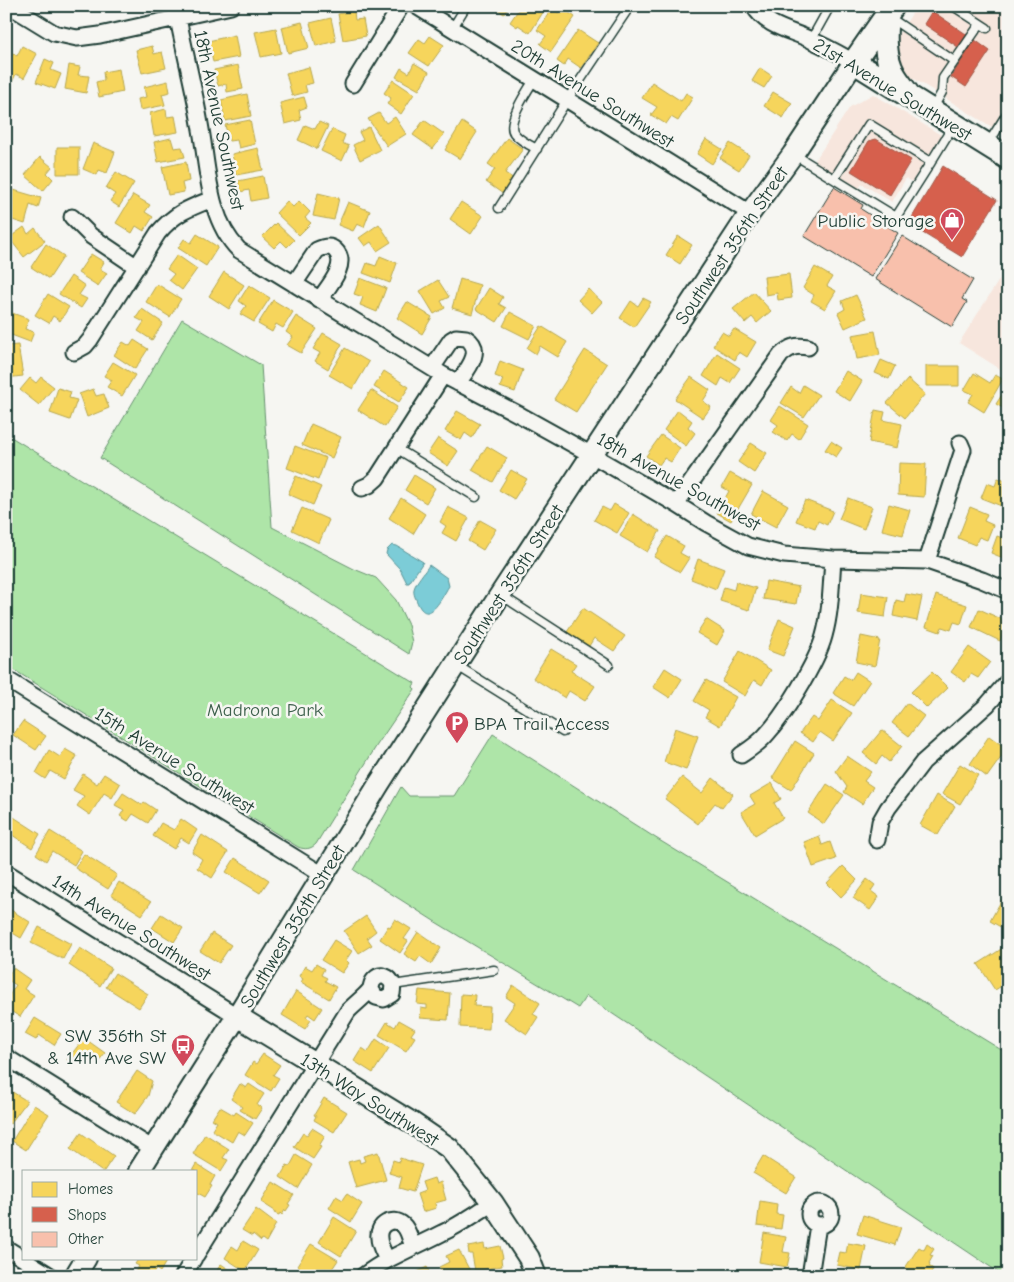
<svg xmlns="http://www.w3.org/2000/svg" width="1014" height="1282" viewBox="0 0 1014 1282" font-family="'Comic Neue',sans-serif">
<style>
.built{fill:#f7e6dd}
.green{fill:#aee5a8;stroke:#66916e}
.water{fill:#7cccd7;stroke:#579396}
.homes{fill:#f6d55c;stroke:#b6a750}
.shops{fill:#d6604d;stroke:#9f5646}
.building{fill:#f8c0ac;stroke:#1f3d34}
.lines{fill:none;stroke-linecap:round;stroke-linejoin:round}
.lane-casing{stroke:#1f3d34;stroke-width:11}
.street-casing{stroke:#1f3d34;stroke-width:19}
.secondary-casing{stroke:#1f3d34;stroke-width:24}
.primary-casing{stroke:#1f3d34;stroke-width:26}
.lane{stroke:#f6f6f2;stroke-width:8}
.street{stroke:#f6f6f2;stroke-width:15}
.secondary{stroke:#f6f6f2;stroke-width:20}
.primary{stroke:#f6f6f2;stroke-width:22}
.labels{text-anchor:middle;stroke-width:5;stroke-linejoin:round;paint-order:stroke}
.street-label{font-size:19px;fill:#1f3d34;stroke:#f6f6f2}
.poi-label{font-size:19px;fill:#1f3d34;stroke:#f6f6f2;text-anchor:end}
.park-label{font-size:19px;fill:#3c5f4b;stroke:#f6f6f2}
</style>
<rect width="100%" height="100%" fill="#f6f6f2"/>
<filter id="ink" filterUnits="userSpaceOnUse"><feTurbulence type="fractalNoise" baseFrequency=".02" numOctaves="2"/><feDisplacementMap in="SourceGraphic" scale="10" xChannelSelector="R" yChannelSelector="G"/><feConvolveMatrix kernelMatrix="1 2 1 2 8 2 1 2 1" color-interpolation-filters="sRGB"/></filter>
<g filter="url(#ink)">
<path class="built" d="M917 6H1008V137L908 75 902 69 895 45 896 38Z
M873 94 946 138 916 184 906 178 892 202 862 184 856 192 812 165 850 107Z
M1008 266V374L959 343Z"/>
<path class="green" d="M182 319 261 365 272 527 354 569 376 578 396 600 408 625 412 642 409 654 100 458Z
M6 434 415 683 413 687 415 689 377 745 316 844C311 849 305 850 298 847L6 665Z
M493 734 654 837 1008 1054V1276H1004L586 996 578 1008 434 921 354 870 401 787 409 796H454Z"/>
<path class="water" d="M392 545 397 546 423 562 409 583H407L400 569 386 554 387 550Z
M429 565 447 578 449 586C443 595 429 627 418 604 416 599 413 594 414 589 416 581 425 572 429 565Z"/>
<path class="homes" d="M495 6H509L504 14 494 7Z
M521 6H547L530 33 518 25 517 27 510 22Z
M552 9 561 14 564 9 575 17 551 52 540 44 546 36 537 30Z
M354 11 355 20 363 19 366 36 343 40 338 14Z
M331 18 336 41 316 46 310 23Z
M302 22 309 48 288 53 282 27Z
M276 28 281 53 261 57 255 32Z
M578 30 598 43 581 68 568 59 564 66 557 61Z
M235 35 239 57 213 62 208 41Z
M430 36 444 45 429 66 409 53 419 39 425 43Z
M22 46 37 54 24 78 16 74 12 82 6 80V61L11 52 17 56Z
M152 46 154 54 162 52 166 68 142 73 136 50Z
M45 59 54 63 51 70 61 74 55 89 36 82Z
M414 63 429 72 419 90 396 77 401 68 409 73Z
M69 65 80 67 78 75 89 76 86 93 65 89Z
M238 65 243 89 227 92 226 84 218 86 214 70Z
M309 67 313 83 305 85 307 92 292 96 286 73Z
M760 68 772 76 764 88 752 81Z
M119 69 123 92 99 97 96 82 104 80 103 72Z
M393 80 414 94 401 114 387 104 391 98 384 93Z
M168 81 170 92 162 94 165 105 140 110 138 99 146 97 144 87Z
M652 82 681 101 686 93 693 97 678 121 671 117 666 124 651 115 657 107 642 98Z
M773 92 792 103 783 118 764 106Z
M247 94 251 116 225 121 221 100Z
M304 97 307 107 299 110 301 120 285 124 280 103Z
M166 109 167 117 175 116 178 132 154 136 150 113Z
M379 113 386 123 395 117 406 134 387 146 368 119Z
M250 120 255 144 239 148 237 140 229 141 225 125Z
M424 120 444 134 433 149 413 135Z
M319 122 328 126 317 149 298 140 305 125 315 129Z
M462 122 477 132 460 159 445 150Z
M369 127 380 150 360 160 353 145 363 140 359 132Z
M332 129 345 135 342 143 349 146 342 161 321 151Z
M171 138 174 148 182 147 185 157 158 162 154 142Z
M507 138 523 149 505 173 517 181 506 196 486 182 495 169 488 164Z
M706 139 722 149 712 164 697 154Z
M93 143 115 152 107 173 99 170 97 175 83 169Z
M730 143 749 155 739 170 720 158Z
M57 147H79V174H57Z
M258 148 263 170 236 175 232 154Z
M40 157 52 167 47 173 53 179 43 191 25 175Z
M186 162 189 181 182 183 184 192 168 195 162 167Z
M116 172 134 183 119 207 110 201 115 194 106 188Z
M263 176 267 198 251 201 249 190 240 192 238 181Z
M10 189 41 198 38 208 30 205 25 224 6 218V200Z
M318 193 339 198 334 220 313 216Z
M133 195 150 205 145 212 153 217 144 231 136 226 132 233 116 223Z
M287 201 293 207 299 201 310 212 305 218 311 223 299 235 276 213Z
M348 202 370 211 364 227 357 224 353 231 338 225Z
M461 202 483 216 471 234 450 219Z
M276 223 294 240 287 247 281 241 274 248 262 237Z
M379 224 391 242 377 251 371 242 365 246 359 238Z
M24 227 28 234 35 228 45 241 24 257 9 238Z
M197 234 218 247 206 266 178 248 184 239 191 243Z
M678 236 692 245 680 264 666 255Z
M46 244 64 256 49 279 31 267Z
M91 254 104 262 100 269 107 273 98 286 78 273Z
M177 255 197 269 182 290 169 280 174 274 167 269Z
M380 256 397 263 390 283 363 273 367 263 376 266Z
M815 267 832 277 827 286 836 291 825 309 811 301 814 295 803 288Z
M224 272 244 285 229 309 209 296Z
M789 274 792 298 778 300 777 293 766 295 764 277Z
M71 276 85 286 79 295 87 299 81 308 59 294Z
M360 278 386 288 377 312 360 305 363 297 354 294Z
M460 279 480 285 472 314 452 308Z
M438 280 449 297 441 301 445 308 434 314 420 291Z
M157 284 181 299 170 317 146 302Z
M249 285 270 298 254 322 240 314 246 306 239 301Z
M489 288 503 297 499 304 506 308 497 322 476 309Z
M588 289 602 302 592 313 578 300Z
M754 292 771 311 757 323 752 317 745 323 733 309Z
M48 294 69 307 60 321 53 316 49 323 35 315Z
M856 295 867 318 845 328 838 313 845 309 842 301Z
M643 298 651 302 634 327 620 318 631 301 638 306Z
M273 300 293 312 283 328 276 324 272 332 258 324Z
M407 302 432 317 422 334 397 318Z
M142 309 163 323 152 340 138 331 144 322 136 318Z
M510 312 536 326 529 339 503 326Z
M12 313 29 319 25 329 34 332 30 342 6 333Z
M296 316 317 329 301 353 287 345 293 337 286 332Z
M541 326 567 342 558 357 540 346 536 354 527 348Z
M734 329 756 342 747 357 739 352 735 360 713 346 722 332 729 336Z
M875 331 880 355 857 359 852 335Z
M323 333 342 344 328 369 315 361 320 353 313 349Z
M134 340 148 349 135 369 114 355 123 342 130 346Z
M18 345 23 376 6 378V346Z
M345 348 369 362 353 389 329 375Z
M585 350 607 364 576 412 554 399Z
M717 353 740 368 730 383 722 378 718 386 703 376Z
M881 360 895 366 889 379 875 373Z
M500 361 523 370 515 392 500 387 503 379 495 376Z
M113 362 135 375 122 396 107 387 112 380 104 376Z
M926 366H959V386H926Z
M384 371 409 387 399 402 374 387Z
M846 371 862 381 850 401 834 391Z
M974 373 990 383 995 375 1003 379 984 412 968 402 973 394 964 390Z
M41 377 54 387 39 405 20 390 30 378 36 383Z
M691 377 710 390 703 401 711 407 703 418 675 399Z
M908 379 925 394 905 418 887 403Z
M803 385 819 395 804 417 781 403 791 387 799 393Z
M58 388 71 392 69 398 77 400 70 420 50 413Z
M93 389 96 396 104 394 109 408 87 417 79 394Z
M371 390 397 407 385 427 358 410Z
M1005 390 1008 392V411L996 404Z
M780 406 808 424 799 439 792 434 787 441 773 432 778 425 771 420Z
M678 410 692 421 688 427 695 433 686 446 664 430Z
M875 410 885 412 883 420 902 424 897 448 869 442Z
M457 411 480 424 472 438 465 433 461 440 445 431Z
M311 424 341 437 332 458 302 445Z
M661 435 680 448 671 462 664 458 659 465 646 456Z
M438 438 458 451 448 466 428 453Z
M831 441 842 448 836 457 825 450Z
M751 443 767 453 754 473 738 462Z
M295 446 326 458 318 480 287 468Z
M487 446 507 458 493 482 472 470Z
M899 463 926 464 924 497 898 495Z
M511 470 527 479 514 499 499 490Z
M730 473 752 485 731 521 717 513 729 491 722 487Z
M414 475 435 488 426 503 405 490Z
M296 476 321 487 313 505 288 494Z
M998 478 1008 482V498L1004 507 981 498 987 483 995 486Z
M763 491 788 505 776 527 751 514Z
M401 498 425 514 413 534 389 518Z
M848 498 872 507 864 529 839 519Z
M805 500 833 511 827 525 818 521 815 528 796 521Z
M614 504 629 513 617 533 594 520 602 507 610 511Z
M889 504 910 510 903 535 882 530Z
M448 507 469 518 456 541 442 533 446 526 440 522Z
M970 507 987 514 984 521 993 525 987 540 979 537 975 545 958 538Z
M302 508 329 520 319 543 292 530Z
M633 514 660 531 647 552 620 536Z
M480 520 496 529 483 550 468 541Z
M667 536 684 546 680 553 689 558 680 572 654 557Z
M997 536 1008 540V560L991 553Z
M698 559 724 569 716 589 691 579Z
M766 581 799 587 796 604 763 599Z
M736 582 756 588 749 610 720 601 724 587 734 590Z
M861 593 888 597 885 617 858 613Z
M906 594 922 597 917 621 893 616 896 600 904 602Z
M936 595 967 605 961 624 954 622 951 630 942 627 940 632 926 627Z
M583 608 625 636 614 651 594 638 589 646 567 632Z
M979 609 1008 622 1000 641 971 627Z
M706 619 725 631 717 645 697 633Z
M779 619 795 626 783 656 767 650Z
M861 636 880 640 875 666 856 662Z
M969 647 990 662 978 678 971 674 965 682 951 672Z
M551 649 576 664 571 671 595 686 585 701 569 691 565 698 533 678Z
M740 651 771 670 762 685 754 680 745 696 722 682Z
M665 668 682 679 670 698 653 687Z
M856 672 870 681 853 706 833 693 844 676 851 680Z
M932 672 948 688 927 708 911 692Z
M706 680 736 697 720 726 705 717 709 710 694 701Z
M832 700 852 713 833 741 820 732 813 742 800 733 812 717 818 721Z
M907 703 924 716 909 736 892 723Z
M23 721 46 736 36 750 13 735Z
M675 728 698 736 686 770 664 762Z
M882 730 902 746 889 762 882 756 876 764 863 753Z
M989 736 1007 749 987 777 970 764Z
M795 741 814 753 791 790 772 778Z
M65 749 77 756 64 779 50 771 45 779 36 773 49 750 60 757Z
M847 756 871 772 864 781 873 787 862 804 844 792 847 787 836 771Z
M960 764 978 775 960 804 942 794Z
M83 774 97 784 104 774 120 784 112 798 104 793 90 815 77 806 84 796 73 790Z
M682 777 702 793 713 778 733 794 722 808 715 803 698 824 665 799Z
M772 783 781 799 774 803 783 818 755 835 741 812 755 804 750 796Z
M827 784 844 795 824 824 808 813Z
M123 793 142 805 144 802 156 810 148 823 133 814 128 821 120 816 124 810 115 805Z
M937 795 955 806 938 835 920 825Z
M9 814 40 834 32 848 6 831V818Z
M181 819 197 830 189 843 181 838 174 849 153 836 161 823 174 830Z
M50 831 82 851 74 865 52 851 46 861 36 854Z
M202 835 228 852 212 878 197 868 202 859 192 852Z
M819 836 822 845 830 842 836 859 813 867 804 842Z
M84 854 117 875 108 889 75 868Z
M235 858 269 880 260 893 226 872Z
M843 866 857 880 841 897 827 883Z
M867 879 875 885 871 891 879 897 870 910 853 898Z
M119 882 151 902 142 915 111 895Z
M1005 894 1008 895 1006 930 990 921Z
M6 907 30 922 21 938 6 929Z
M161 914 183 928 174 942 152 928Z
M366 916 376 931 367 938 372 945 359 953 344 931Z
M395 919 411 929 404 939 408 941 400 953 380 939 388 926 390 927Z
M39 927 71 944 63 959 31 943Z
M418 932 441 948 431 964 420 956 416 962 404 954Z
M212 933 231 945 219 963 200 951Z
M334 940 352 951 346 960 349 963 342 973 321 960Z
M80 948 111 968 100 986 69 965Z
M1003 948 1008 956V982L995 990 978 964Z
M316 964 324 969 321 975 327 978 325 981 336 987 329 999 301 982 303 979 299 976 305 966 312 970Z
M13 968 30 980 24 989 34 995 20 1017 6 1008V1000L16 985 6 979Z
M115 973 148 994 139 1008 106 987Z
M513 985 540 1003 533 1014 538 1017 527 1034 504 1019 515 1003 506 997Z
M419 990 450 993 448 1020 420 1018 421 1008 427 1009V1005L417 1004Z
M296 991 322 1008 315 1019 308 1014 306 1017 311 1020 305 1029 282 1015Z
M461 994 475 995 474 1006 490 1007 489 1029 460 1027Z
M35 1018 61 1034 54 1045 39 1035 36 1040 25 1034Z
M399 1020 415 1029 411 1035 415 1037 406 1051 379 1035 387 1022 395 1027Z
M84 1038 105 1053 94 1067 79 1056 73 1064 67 1060Z
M376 1039 389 1048 373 1073 354 1061 362 1048 368 1052Z
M263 1054 280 1065 273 1075 279 1078 271 1091 245 1075 253 1062 256 1064Z
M137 1071 152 1081 148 1096 135 1114 116 1102Z
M240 1084 246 1088 249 1084 264 1094 257 1105 262 1108 255 1119 240 1110 242 1107 231 1099Z
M6 1088 27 1101 10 1124 6 1121Z
M324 1098 347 1112 334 1132 314 1120 316 1116 314 1115Z
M34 1105 49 1114 26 1150 12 1141Z
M220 1107 234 1115 236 1112 253 1123 245 1135 238 1131 232 1142 212 1130 217 1122 212 1119Z
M312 1128 325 1136 319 1146 321 1147 313 1159 294 1147 303 1133 307 1135Z
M81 1133 114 1156 104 1171H101L70 1149Z
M205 1134 229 1149 223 1158 228 1160 221 1171 193 1154Z
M378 1152 386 1180 356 1188 348 1162 359 1159 360 1163 365 1161 363 1156Z
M296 1155 312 1165 298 1189 280 1177 287 1165 290 1166Z
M763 1156 796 1177 786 1193 753 1173Z
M400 1158 422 1165 413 1192 399 1188 402 1177 389 1173 393 1160 399 1162Z
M196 1164 215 1176 210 1185 212 1186 205 1197 196 1192V1171H192Z
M434 1178 436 1184 441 1182 446 1200 435 1203 436 1208 423 1212 417 1194 425 1191 422 1182Z
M273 1182 294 1195 288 1204 290 1205 286 1211 285 1210 282 1215 280 1213 279 1215 274 1213 275 1211 261 1202Z
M347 1194 362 1204 351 1222 329 1208 336 1196 343 1200Z
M760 1201 777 1204 776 1214 783 1215 781 1229 757 1226Z
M256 1209 276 1224 266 1242 262 1239 261 1241 253 1234 252 1236 242 1230Z
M863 1215 901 1227 895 1245 857 1234Z
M334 1217 356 1231 341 1256 319 1242Z
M764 1233 786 1237 783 1252 790 1253 787 1267 759 1262Z
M243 1241 258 1250 245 1271 225 1258 232 1246 238 1250Z
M848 1243 866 1246 861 1270 837 1265 840 1252 846 1253Z
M311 1244 338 1260 330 1272 325 1269 321 1276H313L297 1266Z
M484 1244 485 1249 500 1246 503 1258 501 1259 502 1266 475 1271 472 1254H469L468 1247Z
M927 1244 934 1249 930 1255 933 1256 929 1263 930 1264 929 1266 933 1269 929 1276H917L905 1268 919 1247 924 1250Z
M459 1250 470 1271 460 1276H443L439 1267 449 1262 446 1256Z
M139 1258H168L160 1272 156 1269 152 1276H141L135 1272 139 1266 135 1264Z
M221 1264 239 1276 214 1275Z
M427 1267 431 1276H417L415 1273Z
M763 1270 785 1274V1276H762Z"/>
<path class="shops" d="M932 11 969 36 961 49 924 24Z
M975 40 990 51 966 87 951 77Z
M876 139 911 160 890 195 851 171 869 141Z
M943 166 997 200 962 257 908 224Z"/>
<path class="building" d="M834 187 863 205 861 209 898 233 871 277 804 236Z
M902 236 973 280 962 299 967 302 952 327 875 279Z"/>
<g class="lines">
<g class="lane-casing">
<path id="lane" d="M953 6 987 28
M889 17 954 61
M452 29 466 6
M811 40 830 6
M534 80C527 91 506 122 514 133 519 140 529 145 537 149
M933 108 942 92 943 78 980 24
M988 144 1008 112
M795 155 834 179 869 124 931 162 953 126
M834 179 896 217 931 162
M499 208 567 100 630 6
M396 448 476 497
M501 595 609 665
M456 665 563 732
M393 985 494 970"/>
</g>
<g class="street-casing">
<path id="street" d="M10 6 54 33 77 38 100 35 231 6
M416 6 750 213
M754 6C765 27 794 31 813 41 827 47 841 55 854 62
M178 18C185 54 194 88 200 124 208 165 207 218 239 250L443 375 520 415 592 455 676 504 706 523 748 546 784 555 833 559 927 561 982 580 1008 591
M353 84 401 6
M72 217 91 236 137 267
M294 284 317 250C323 247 330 245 335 250 350 264 327 288 319 300
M74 352 85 346 90 340 158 233C175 213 189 208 212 199
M432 368 451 340 456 337 466 338C485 350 467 370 458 383
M362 488 369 485 377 478 443 375
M676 504 781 355C790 347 795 345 808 347
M927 561 963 450 960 443
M6 679 323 875
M741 755C750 749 758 744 765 736 784 716 817 662 824 636 831 611 831 585 833 559
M877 840 880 822 888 808 923 762 987 705 1008 681
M6 872 237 1016
M6 1057 152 1148
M809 1214a11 11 0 1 1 22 0a11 11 0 1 1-22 0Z
M6 1248 51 1276
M196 1255 348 1011C354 1005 365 996 369 991 372 988 371 983 374 980 381 972 390 977 393 985L392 994 384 999 376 997 371 990
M387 1260C384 1253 379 1245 379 1238 377 1224 393 1216 403 1225 409 1230 410 1240 413 1247
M183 1276 194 1258
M363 1276C388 1257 415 1247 442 1233 460 1225 476 1213 493 1203
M810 1276 818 1225"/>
</g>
<g class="secondary-casing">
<path id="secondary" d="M237 1016 411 1122 449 1148 493 1203 529 1258 536 1276
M139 1171 237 1016 379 784 500 595 750 213 793 154 854 62
M75 1276 86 1258"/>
</g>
<g class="primary-casing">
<path id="primary" d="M893 6 854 62 1008 158
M887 15C885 35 884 56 894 74 898 81 903 87 908 94"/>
</g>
<use href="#lane" class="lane"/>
<use href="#street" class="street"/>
<use href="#secondary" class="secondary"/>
<use href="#primary" class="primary"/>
</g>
</g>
<defs>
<g id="shop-pin" transform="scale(1.25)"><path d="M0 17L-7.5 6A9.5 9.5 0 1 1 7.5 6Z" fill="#d1495b" stroke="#f6f6f2"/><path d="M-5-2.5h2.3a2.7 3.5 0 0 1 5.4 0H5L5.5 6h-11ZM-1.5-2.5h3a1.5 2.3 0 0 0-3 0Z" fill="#fff"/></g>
<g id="parking-pin" transform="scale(1.25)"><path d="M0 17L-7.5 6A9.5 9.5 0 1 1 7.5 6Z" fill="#d1495b" stroke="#f6f6f2"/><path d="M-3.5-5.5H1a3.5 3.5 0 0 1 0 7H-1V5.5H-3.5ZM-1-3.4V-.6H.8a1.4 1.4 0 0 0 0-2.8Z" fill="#fff"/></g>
<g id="bus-pin" transform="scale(1.25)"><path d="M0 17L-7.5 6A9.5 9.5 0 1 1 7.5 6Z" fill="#d1495b" stroke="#f6f6f2"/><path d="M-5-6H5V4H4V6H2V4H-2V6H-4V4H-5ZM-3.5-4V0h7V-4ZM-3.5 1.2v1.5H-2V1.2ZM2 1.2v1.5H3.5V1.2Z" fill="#fff"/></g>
</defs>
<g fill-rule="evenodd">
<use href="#shop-pin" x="952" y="220"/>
<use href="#parking-pin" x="457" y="723"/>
<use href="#bus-pin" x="183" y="1046"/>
</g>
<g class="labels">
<g class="street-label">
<text transform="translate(893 89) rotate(31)" y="7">21st Avenue Southwest</text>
<text transform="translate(593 93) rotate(32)" y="7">20th Avenue Southwest</text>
<text transform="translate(220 120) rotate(78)" y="7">18th Avenue Southwest</text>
<text transform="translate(731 245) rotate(-56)" y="7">Southwest 356th Street</text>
<text transform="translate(679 481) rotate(29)" y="7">18th Avenue Southwest</text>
<text transform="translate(508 584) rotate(-57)" y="7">Southwest 356th Street</text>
<text transform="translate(175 760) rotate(32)" y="7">15th Avenue Southwest</text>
<text transform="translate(292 926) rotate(-59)" y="7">Southwest 356th Street</text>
<text transform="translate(132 927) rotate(32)" y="7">14th Avenue Southwest</text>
<text transform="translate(370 1099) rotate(32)" y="7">13th Way Southwest</text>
</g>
<g class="poi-label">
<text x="934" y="227">Public Storage</text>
<text x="474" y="730" text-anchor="start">BPA Trail Access</text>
<text x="166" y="1042">SW 356th St<tspan x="166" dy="22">&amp; 14th Ave SW</tspan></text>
</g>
<g class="park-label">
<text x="265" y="716">Madrona Park</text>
</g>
</g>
<rect width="1014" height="1282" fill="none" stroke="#f6f6f2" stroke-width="25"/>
<rect x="12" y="12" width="989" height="1257" fill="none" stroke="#1f3d34" stroke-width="2" filter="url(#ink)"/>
<rect x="22" y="1170" width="175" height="90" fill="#f6f6f2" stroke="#a0aca6"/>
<rect x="32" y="1182" width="25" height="15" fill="#f6d55c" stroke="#a0aca6"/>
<text x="68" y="1194" font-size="15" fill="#1f3d34">Homes</text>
<rect x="32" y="1207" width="25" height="15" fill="#d6604d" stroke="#a0aca6"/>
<text x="68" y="1220" font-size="15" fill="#1f3d34">Shops</text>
<rect x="32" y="1232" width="25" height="15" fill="#f8c0ac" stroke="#a0aca6"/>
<text x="68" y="1244" font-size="15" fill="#1f3d34">Other</text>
</svg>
